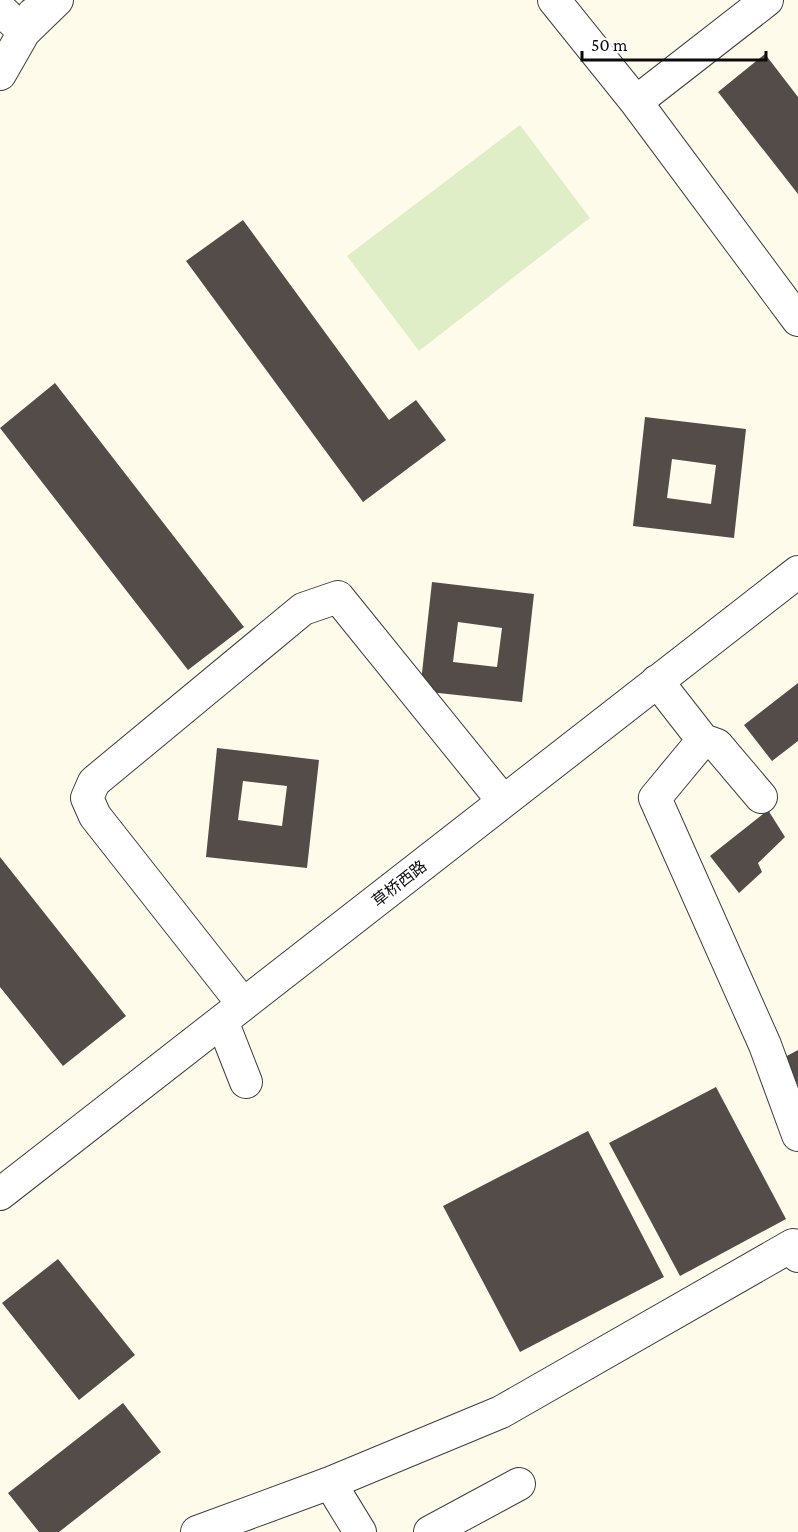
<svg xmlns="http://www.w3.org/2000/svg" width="798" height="1532" viewBox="0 0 798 1532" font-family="'Crimson Pro','Noto Sans SC',serif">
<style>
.pitch{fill:#e0eec7}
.building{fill:#534c48;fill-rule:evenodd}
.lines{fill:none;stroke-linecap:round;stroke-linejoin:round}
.minor-casing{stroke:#3e3e3e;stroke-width:34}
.minor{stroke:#fff;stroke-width:32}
.labels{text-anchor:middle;stroke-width:6;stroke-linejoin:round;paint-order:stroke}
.street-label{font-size:16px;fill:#0b0b0b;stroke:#fff}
</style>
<rect width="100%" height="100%" fill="#fefbea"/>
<path class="pitch" d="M520 125 590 218 419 351 347 256Z"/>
<path class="building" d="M765 54 798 97V194L718 92Z
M243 220 389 420 416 400 446 440 363 502 186 261Z
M55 383 244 627 188 670 0 428Z
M645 417 746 429 734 538 633 526ZM672 459 716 465 711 504 667 498Z
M432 582 534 594 522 702 420 691ZM458 622 502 628 497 667 453 662Z
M798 683V741L772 761 744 725Z
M217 748 319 760 307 868 206 857ZM243 781 287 786 282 826 238 820Z
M768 810 785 837 758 863 762 872 739 893 710 856Z
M0 857 126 1016 63 1066 0 987Z
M798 1050V1085L783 1058Z
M716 1087 786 1219 680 1276 609 1143Z
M588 1131 664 1277 520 1352 443 1206Z
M58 1259 135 1355 79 1400 2 1303Z
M123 1403 161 1452 59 1532H39L8 1493Z"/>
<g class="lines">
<g class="minor-casing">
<path id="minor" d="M554 0 636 102 798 320
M0 9 24 32 33 14
M0 74 24 32 57 0
M636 102 767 0
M657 681 703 740 655 798 765 1045 798 1135
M703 740 717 745 761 797
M243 1004 95 816 87 798 94 782 303 609 338 597 503 801
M222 1021 246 1082
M0 1194 798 572
M330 1483 501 1412 793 1245 798 1256
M197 1532 330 1483 360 1532
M430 1532 519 1484"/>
</g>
<use href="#minor" class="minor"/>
</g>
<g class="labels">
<g class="street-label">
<text transform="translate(399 883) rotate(-38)" y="6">草桥西路</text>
</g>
</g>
<path d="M582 51v9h184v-9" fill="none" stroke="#0b0b0b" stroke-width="3"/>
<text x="591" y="51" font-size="18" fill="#0b0b0b" stroke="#ffffff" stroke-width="4.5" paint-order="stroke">50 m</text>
</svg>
